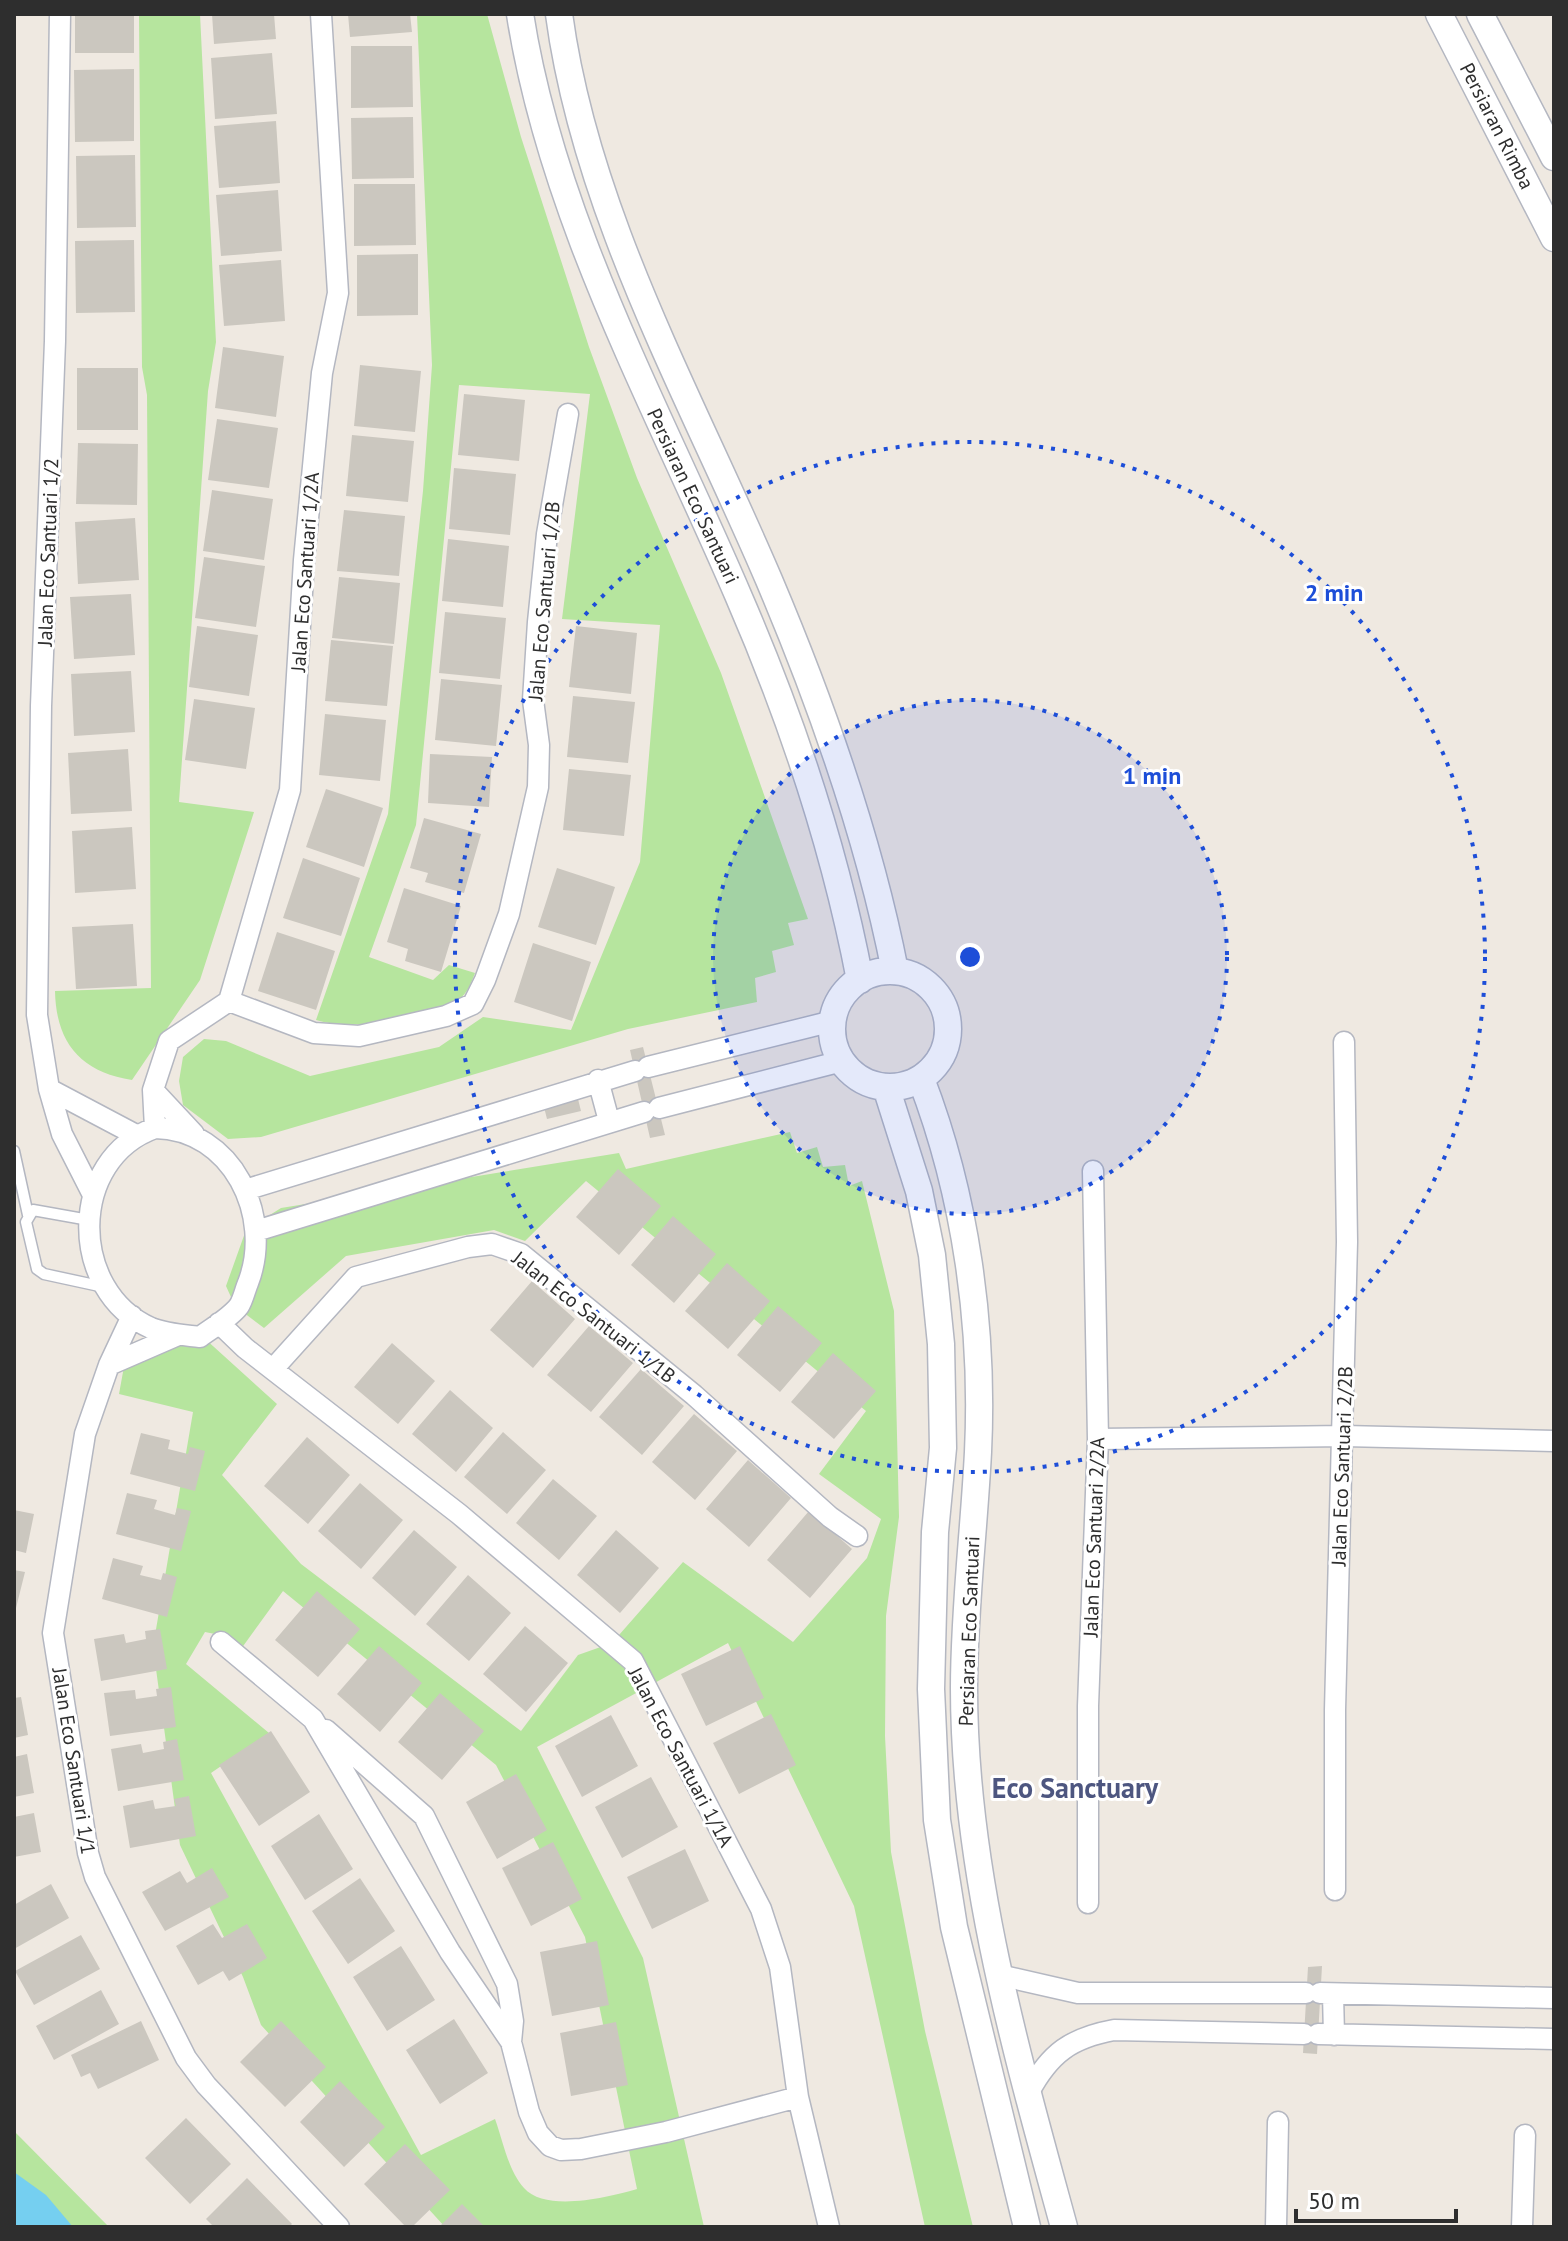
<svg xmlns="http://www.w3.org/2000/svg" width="1568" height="2241" viewBox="0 0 1568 2241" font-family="'PT Sans',sans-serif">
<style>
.green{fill:#b6e59e;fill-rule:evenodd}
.water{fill:#75cff0}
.building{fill:#cbc7bf}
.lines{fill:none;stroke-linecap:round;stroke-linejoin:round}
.service-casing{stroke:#b4b7c1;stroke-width:13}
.minor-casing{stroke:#b4b7c1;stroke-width:23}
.tertiary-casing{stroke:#b4b7c1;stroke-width:29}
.service{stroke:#fff;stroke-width:10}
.minor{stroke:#fff;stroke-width:20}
.tertiary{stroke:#fff;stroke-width:26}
.ring{fill:none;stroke:#1d4ed8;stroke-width:4;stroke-dasharray:4 8}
.labels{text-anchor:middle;stroke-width:6;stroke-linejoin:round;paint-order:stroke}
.street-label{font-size:20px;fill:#2e2e2e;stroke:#fff}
.district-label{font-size:28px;font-weight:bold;fill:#4d5680;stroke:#fff}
.centre{fill:#1d4ed8;stroke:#fff;stroke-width:4}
.ring-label{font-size:24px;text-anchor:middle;font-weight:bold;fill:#1d4ed8;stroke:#fff;stroke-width:6;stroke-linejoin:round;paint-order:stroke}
</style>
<rect width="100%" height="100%" fill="#efe9e1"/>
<path class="green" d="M139 14H200L216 342 208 391 179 802 254 812 200 980 132 1080C80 1072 56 1042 55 991L151 988 147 395 142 367Z
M417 14H487L521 137 589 347 637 478 721 673 808 919 788 923 794 945 772 951 776 972 755 978 757 1002 628 1029 261 1137 228 1139 183 1105 179 1081 183 1057 204 1039 226 1041 310 1076 439 1047 483 1017 571 1030 640 862 660 625 562 619 590 394 459 385 416 825 369 957 433 980 449 965 475 973C471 983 468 993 458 1000 429 1021 349 1031 316 1020L388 814 423 491 432 365Z
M790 1132 797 1153 817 1147 823 1167 845 1165 849 1186 862 1181 894 1311 899 1517 886 1616 885 1736 891 1852 925 2031 973 2227H925L854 1906 728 1643 537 1747 643 1958 704 2227H445L261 2025 243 1977 180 1845 153 1647 193 1412 119 1394 127 1350 203 1337 277 1404 222 1475 301 1564 521 1731 578 1655 612 1643 683 1562 793 1642 867 1558 881 1519 819 1474 866 1411 586 1181 525 1241 494 1230 346 1256 264 1328 235 1306 226 1286 246 1230 281 1208 619 1153 626 1169ZM283 1591 496 1765 585 1937 637 2189C609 2197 546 2213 524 2188 508 2170 503 2141 495 2119L421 2155 211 1773 269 1733 186 1664 205 1632 215 1634 241 1649Z
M14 2131 109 2227H14Z"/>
<path class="water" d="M14 2172 46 2195 73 2227H14Z"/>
<path class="building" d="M75 14H134V53H75Z
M212 14H274L276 39 214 44Z
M348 14H410L412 32 350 37Z
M351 46H412L413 107 351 108Z
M272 53 277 114 215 119 211 58Z
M134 69V141L75 142 74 70Z
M413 117 414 178 352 179 351 118Z
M276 121 280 183 219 188 214 126Z
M135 155 136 227 77 228 76 156Z
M354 184H415L416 245 354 246Z
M278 190 282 251 221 256 216 195Z
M134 240 135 312 76 313 75 241Z
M418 254V315L357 316V255Z
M281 260 285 321 224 326 219 265Z
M223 347 284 356 276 417 215 408Z
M360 365 421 371 415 432 354 426Z
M77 368H138V430H77Z
M464 394 525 400 519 461 458 455Z
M217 419 278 428 269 488 208 480Z
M352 435 414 441 408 502 346 496Z
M78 443 138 444 137 505 76 504Z
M454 468 516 474 510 535 449 529Z
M212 490 273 499 264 560 203 551Z
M344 510 405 516 399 576 337 571Z
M135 518 139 580 78 584 75 522Z
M448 539 509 546 503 607 442 601Z
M204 557 265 566 256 627 195 618Z
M339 577 400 583 394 644 332 638Z
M131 594 135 655 74 659 70 597Z
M445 612 506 618 500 679 439 673Z
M197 626 258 635 249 696 189 687Z
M576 626 637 633 631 694 569 687Z
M331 640 393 646 387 706 325 701Z
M131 671 135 732 74 736 71 674Z
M441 679 502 685 496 746 435 740Z
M573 696 635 702 628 763 567 757Z
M194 699 255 708 246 769 185 760Z
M325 714 386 720 380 781 319 775Z
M128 749 132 811 71 814 68 753Z
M430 754 492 757 489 807 428 803Z
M569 769 631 775 624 836 563 830Z
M326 789 383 808 364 867 306 847Z
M424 818 481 834 464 893 425 882 428 873 410 868Z
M132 827 136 889 75 893 72 831Z
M303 858 360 878 341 936 283 918Z
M557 868 615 887 596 945 538 927Z
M404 888 461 906 441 972 405 961 408 949 387 942Z
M133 924 137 986 76 989 72 927Z
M277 932 335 951 316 1010 258 991Z
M533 943 591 962 572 1021 514 1002Z
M643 1047 665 1135 650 1138 630 1050Z
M578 1099 581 1111 547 1119 544 1107Z
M618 1169 661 1206 619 1255 576 1217Z
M673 1216 716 1254 674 1303 631 1265Z
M727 1263 770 1301 728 1349 685 1311Z
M532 1281 575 1319 533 1368 490 1330Z
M778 1306 822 1343 780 1392 737 1355Z
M589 1326 633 1363 591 1412 547 1375Z
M392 1343 435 1381 398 1424 354 1387Z
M833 1353 876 1391 834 1439 791 1402Z
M641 1369 684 1406 642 1455 599 1417Z
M450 1390 493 1428 456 1472 412 1434Z
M694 1414 737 1451 695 1500 652 1462Z
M503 1432 546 1470 507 1514 464 1477Z
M141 1433 170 1440 168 1449 188 1454 190 1447 205 1451 195 1491 130 1474Z
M307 1437 350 1475 308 1524 264 1486Z
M748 1460 791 1498 749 1547 706 1509Z
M553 1479 597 1516 559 1560 516 1523Z
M360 1483 403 1520 361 1569 318 1531Z
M127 1493 157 1500 154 1509 175 1515 177 1508 191 1511 181 1551 116 1534Z
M14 1510 34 1514 26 1553 14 1550Z
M809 1511 852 1549 810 1598 767 1560Z
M414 1530 457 1567 415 1616 372 1578Z
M616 1530 659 1568 620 1613 577 1575Z
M113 1558 143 1566 140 1575 161 1580 163 1573 177 1577 167 1617 102 1599Z
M14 1570 25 1572 15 1612H14Z
M468 1575 511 1613 469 1661 426 1624Z
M317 1591 360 1629 318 1677 275 1640Z
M525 1626 568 1663 526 1712 483 1674Z
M160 1629 167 1669 101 1681 94 1639 124 1634 126 1643 146 1639 145 1631Z
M379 1646 422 1683 380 1732 337 1694Z
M740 1646 764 1698 706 1726 681 1674Z
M171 1687 176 1727 110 1736 104 1693 135 1690 136 1699 157 1696 156 1689Z
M440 1693 484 1731 442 1780 398 1742Z
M21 1697 28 1735 14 1738V1698Z
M771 1714 796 1765 739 1794 713 1743Z
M611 1715 638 1766 582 1797 555 1746Z
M271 1731 310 1792 259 1826 219 1765Z
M177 1739 184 1780 118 1791 111 1749 141 1744 143 1753 164 1749 163 1742Z
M27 1754 34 1793 14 1797V1757Z
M516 1774 547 1830 497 1859 466 1802Z
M651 1777 678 1827 622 1858 595 1807Z
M189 1796 196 1836 130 1848 123 1806 153 1800 155 1809 176 1806 174 1799Z
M34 1813 41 1852 14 1857V1817Z
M319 1814 353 1869 305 1900 271 1846Z
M553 1842 582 1899 531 1926 502 1868Z
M685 1849 709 1901 652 1929 627 1877Z
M212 1868 229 1897 165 1931 142 1892 180 1871 187 1883Z
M360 1878 395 1931 348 1964 312 1911Z
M51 1884 69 1918 14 1949V1905Z
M213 1924 222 1938 247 1924 267 1958 229 1981 223 1971 198 1985 176 1946Z
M81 1935 100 1969 34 2005 15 1971Z
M597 1941 609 2005 552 2016 540 1952Z
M401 1946 435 2000 387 2031 353 1977Z
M1322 1966 1317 2054 1303 2053 1308 1967Z
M101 1990 119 2024 54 2060 36 2026Z
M454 2019 488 2073 440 2104 406 2050Z
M141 2021 159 2060 98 2089 90 2073 81 2077 71 2055Z
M281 2021 326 2067 285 2107 240 2062Z
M616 2022 628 2085 571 2096 560 2033Z
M340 2081 385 2127 344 2167 300 2122Z
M186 2118 231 2164 190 2204 145 2158Z
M405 2144 450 2190 412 2227H406L364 2184Z
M247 2178 292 2224 289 2227H214L206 2219Z
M462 2204 485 2227H439Z"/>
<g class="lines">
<g class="service-casing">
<path id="service" d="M14 1151 28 1215
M89 1220 33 1210 26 1222 37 1269 44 1274 104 1287"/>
</g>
<g class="minor-casing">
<path id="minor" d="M60 14 55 341 41 706 37 1015 49 1089 62 1134 92 1193
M229 1001 314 1033 359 1036 446 1016 473 1004 485 980 509 914 538 787 539 745 533 700 538 622 547 534 568 414
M648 1067 833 1021
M598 1080 609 1121
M49 1089 136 1135
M153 1090 194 1134
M659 1108 842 1061
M155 1128 153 1090 169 1041 229 1001 290 790 304 560 322 373 338 293 321 14
M155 1128C232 1129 274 1216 248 1283 245 1290 243 1300 239 1306 230 1318 212 1328 200 1337 184 1335 166 1334 151 1328 68 1291 68 1159 155 1128Z
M245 1190 635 1071
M256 1231 644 1112
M132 1316 109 1365 85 1434 53 1633 88 1853 95 1877 186 2058 206 2085 339 2227
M219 1323 245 1348 459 1514 633 1661 761 1909 780 1967 798 2097 829 2227
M109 1365 178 1335
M273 1369 356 1277 468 1247 492 1244 521 1254 694 1395 830 1517 857 1536
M1098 1439 1344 1436 1554 1441
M221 1642 313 1719 450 1952 511 2042 529 2112 538 2133 550 2146 561 2150 581 2149 666 2132 798 2097
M326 1730 424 1816 507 1984 513 2021 511 2042
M1335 1890V1710L1347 1242 1344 1042
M1088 1903V1706L1098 1439 1093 1171
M999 1975 1078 1993H1306
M1320 1993 1554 1998
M1333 1994 1334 2035
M1318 2034 1554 2039
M1029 2092C1050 2053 1071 2038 1114 2030L1304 2034
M1276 2227 1278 2122
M1522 2227 1525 2135"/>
</g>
<g class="tertiary-casing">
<path id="tertiary" d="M520 14C552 219 657 406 738 595 791 717 835 849 860 980
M559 14C586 214 691 397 769 580 822 705 869 838 895 971
M1439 14 1554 238
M1480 14 1554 157
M832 1029a58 58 0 1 1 116 0a58 58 0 1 1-116 0Z
M921 1079C966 1196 984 1327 978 1452 974 1531 964 1609 964 1688 964 1872 1016 2051 1064 2227
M886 1087 919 1191 932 1255 941 1344 943 1448 935 1532 931 1689 937 1820 954 1927 1027 2227"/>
</g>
<use href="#service" class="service"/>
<use href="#minor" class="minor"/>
<use href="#tertiary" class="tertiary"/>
</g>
<circle cx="970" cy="957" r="257" fill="#1d4ed8" fill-opacity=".12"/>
<g class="ring">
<circle cx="970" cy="957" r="257"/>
<circle cx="970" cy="957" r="515"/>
</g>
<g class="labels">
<g class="street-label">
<text transform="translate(1497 126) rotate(63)" y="7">Persiaran Rimba</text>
<text transform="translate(693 496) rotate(65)" y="7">Persiaran Eco Santuari</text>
<text transform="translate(48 552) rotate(-88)" y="7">Jalan Eco Santuari 1/2</text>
<text transform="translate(305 572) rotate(-86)" y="7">Jalan Eco Santuari 1/2A</text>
<text transform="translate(544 601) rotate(-85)" y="7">Jalan Eco Santuari 1/2B</text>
<text transform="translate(594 1317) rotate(38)" y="7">Jalan Eco Santuari 1/1B</text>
<text transform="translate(1342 1466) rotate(-88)" y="7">Jalan Eco Santuari 2/2B</text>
<text transform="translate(1094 1537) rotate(-88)" y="7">Jalan Eco Santuari 2/2A</text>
<text transform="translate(969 1631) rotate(-88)" y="7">Persiaran Eco Santuari</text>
<text transform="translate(681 1757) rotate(62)" y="7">Jalan Eco Santuari 1/1A</text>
<text transform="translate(74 1761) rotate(81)" y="7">Jalan Eco Santuari 1/1</text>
</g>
<g class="district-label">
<text x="1075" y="1798">Eco Sanctuary</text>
</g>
</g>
<circle cx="970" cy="957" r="12" class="centre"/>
<g class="ring-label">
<text x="1334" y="601">2 min</text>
<text x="1152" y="784">1 min</text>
</g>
<rect width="1568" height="2241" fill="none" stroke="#2e2e2e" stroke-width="32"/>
<path d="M1296 2209v12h160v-12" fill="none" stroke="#2e2e2e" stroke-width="4"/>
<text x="1308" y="2209" font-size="24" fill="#2e2e2e" stroke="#ffffff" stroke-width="6" paint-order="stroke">50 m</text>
</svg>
